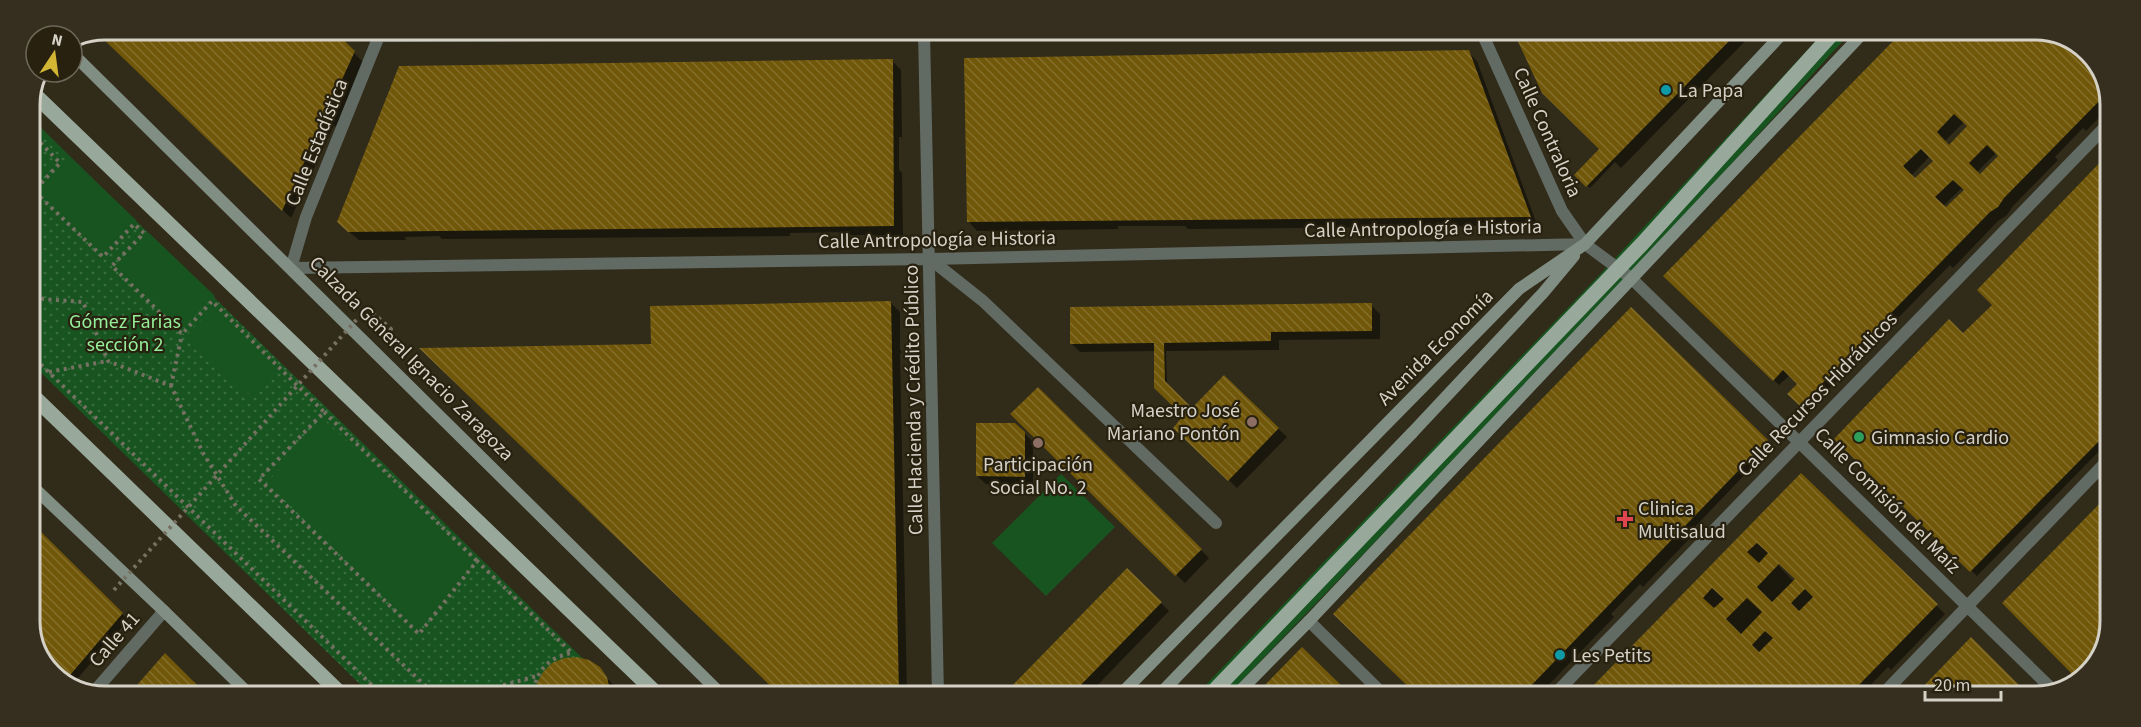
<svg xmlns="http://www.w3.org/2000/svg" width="2141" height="727" viewBox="0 0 2141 727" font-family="'Source Sans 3',sans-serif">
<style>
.grass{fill:url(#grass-dots)}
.garden{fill:#185420}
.shadow{fill:#0007;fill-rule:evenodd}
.building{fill:url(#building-back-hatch);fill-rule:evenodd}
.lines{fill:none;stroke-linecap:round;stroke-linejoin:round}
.path{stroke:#767162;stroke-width:4;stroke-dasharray:3 4.5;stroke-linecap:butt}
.lane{stroke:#626a64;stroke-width:12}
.street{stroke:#626a64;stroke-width:12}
.secondary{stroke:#818e84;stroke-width:12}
.primary{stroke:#98a99c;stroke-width:15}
.path-bridge{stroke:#767162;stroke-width:4;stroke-dasharray:3 4.5;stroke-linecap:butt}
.secondary-bridge{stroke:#818e84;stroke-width:12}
.primary-bridge{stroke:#98a99c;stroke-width:15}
.culture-dot{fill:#0f9aa8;stroke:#282110;stroke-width:2}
.education-dot{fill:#8d6e63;stroke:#282110;stroke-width:2}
.leisure-dot{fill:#2e9e5b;stroke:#282110;stroke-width:2}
.health-dot{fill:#e0444e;stroke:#282110;stroke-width:2}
.labels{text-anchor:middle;stroke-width:4.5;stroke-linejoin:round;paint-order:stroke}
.poi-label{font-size:20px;fill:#d5d1c6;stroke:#282110;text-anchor:start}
.street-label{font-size:20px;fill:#d5d1c6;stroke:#282110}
.park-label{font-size:20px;fill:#95ef99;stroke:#282110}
.rim{fill:none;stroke:#d5d1c6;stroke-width:3}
</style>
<defs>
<pattern id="grass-dots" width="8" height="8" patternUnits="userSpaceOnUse" patternTransform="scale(1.5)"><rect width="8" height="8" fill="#185420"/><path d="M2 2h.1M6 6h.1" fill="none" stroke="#396c3f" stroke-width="1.8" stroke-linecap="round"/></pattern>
<pattern id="building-back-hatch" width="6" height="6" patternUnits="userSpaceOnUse" patternTransform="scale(1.5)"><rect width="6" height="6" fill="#705709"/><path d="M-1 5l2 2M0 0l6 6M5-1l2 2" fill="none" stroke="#846e2b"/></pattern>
</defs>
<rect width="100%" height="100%" fill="#312b19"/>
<path class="grass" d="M30 117 619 694H370L30 362Z"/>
<path class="garden" d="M1823 33H1850L1624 283 1228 695H1196L1607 267Z
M71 158 136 220 103 255 37 193Z
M149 233 215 296 181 330 116 268Z
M213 307 278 368 251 396 187 335Z
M324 420 474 563 419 630 267 483Z
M1061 474 1115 527 1046 596 992 543Z"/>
<path class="shadow" d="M105 30H331L365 64 336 127 334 125 291 218 98 33Z
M1516 33H1753L1621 168 1615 162 1590 188 1576 175 1610 156 1543 92Z
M1902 34H2060L2095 59 2111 100 2107 104 2110 107 2086 131 2083 128 2055 157 2058 160 2013 206 2007 215 1998 221 1953 268 1950 265 1807 411 1789 394 1799 384 1790 375 1779 385 1665 276ZM1964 122 1969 127 1950 147 1944 142ZM1996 153 2000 156 1980 176 1976 173ZM1930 156 1935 161 1915 180 1911 176ZM1963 187 1966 191 1946 209 1943 206Z
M1468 52 1477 61 1536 222 1481 223V226L1188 229 1185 226H1118V229L977 231 969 222Z
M892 61 901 70 902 137H899V170L902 173 903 235H851L848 232 790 233V236L442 239 439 236 405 237 406 240H359L347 230Z
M2110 155 2108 442 1977 576 1837 439 1964 335 1994 305 1979 290Z
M891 303 900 312V350L902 352 900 354 907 695H782L653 346Z
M1371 305 1380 314V339L1279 340V350L1166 351 1167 385 1192 410 1224 377 1287 437 1237 488 1175 428 1185 416 1156 388 1155 351 1080 352 1071 343Z
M1631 309 1772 446 1691 531 1694 534 1643 587 1640 584 1611 614 1614 617 1538 696 1534 694 1532 696H1420Z
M1038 389 1209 558 1185 583 1012 414Z
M1024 433 1033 442V485L986 484 977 476Z
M1801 475 1945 614 1891 670 1888 667 1859 697 1586 696ZM1781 564 1797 579 1794 582 1779 566Z
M2108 498 2107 646 2082 681 2005 603Z
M1127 570 1169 611 1088 695H1005Z
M88 580 128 620 71 686 46 668 30 627Z
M165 655 204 693H132Z
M599 669 616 688 618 694H537L538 683Z"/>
<path class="building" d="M105 30H333L355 51 282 211 97 33Z
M1514 33H1737L1586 187 1574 175 1599 149 1542 93Z
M1900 34H2060L2095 59 2108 92 2004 198 1998 207 1990 212 1800 406 1787 394 1797 384 1783 370 1773 381 1663 276ZM1954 114 1967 126 1949 145 1937 132ZM1987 145 1998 156 1980 174 1969 163ZM1921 149 1933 161 1915 178 1903 166ZM1953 180 1964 190 1946 207 1935 197Z
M1469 50 1531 217 967 222 964 58Z
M893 59 894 226 348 232 337 222 399 66Z
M2110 152 2109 431 1970 572 1834 439 1949 319 1963 333 1992 305 1977 290Z
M891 301 899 695H780L419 348 651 344 650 306Z
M1372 303V331L1271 332V341L1164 343 1165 381 1192 408 1224 375 1279 428 1228 481 1173 428 1183 416 1154 388V343L1070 344V307Z
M1631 307 1768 440 1521 696H1418L1333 614Z
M1038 387 1202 549 1175 576 1010 414Z
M976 423H1015L1025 432V477L976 476Z
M1801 473 1938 604 1855 689 1848 697 1583 696ZM1757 543 1768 553 1759 563 1747 552ZM1779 564 1795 579 1772 602 1757 587ZM1712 588 1724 599 1714 608 1703 598ZM1805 589 1813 597 1799 611 1791 603ZM1747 598 1762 612 1741 634 1726 619ZM1765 631 1773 638 1759 652 1752 645Z
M2108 495 2107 646 2080 682 2002 603Z
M30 521 123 613 65 681 46 668 30 627Z
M1127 568 1162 602 1071 695H1003Z
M1971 637 2031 697H1913Z
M1302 647 1352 696 1255 695Z
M165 653 192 680 206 693H130Z
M577 657 589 660 600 667 607 677 611 694H535L537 683 543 672 552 663 564 658Z"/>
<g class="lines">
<path class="path" d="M30 132 60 163 34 191 103 257 134 224 144 233 112 266 182 334 212 301 324 412 259 479 419 634 477 561 572 653C549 657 536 670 533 694
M30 288 43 299 83 302 108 361 171 386 203 453 236 506 434 694
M367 308 391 329 384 339
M30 354 381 694
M49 372 108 361
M171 386 182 334
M324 412 477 561
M483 694 489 689 537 676
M612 694V688L619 694"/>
<path class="lane" d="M930 259 983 301 1216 523"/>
<path class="street" d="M381 31 306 217 291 268 930 259 1585 244
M375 32 379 36 1125 32
M924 32 938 695
M1482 33 1562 211 1585 244 1631 278 2054 691
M1309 621 1385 696
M93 693 164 611
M1553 696 2111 121
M1880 697 2108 460"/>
<path class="secondary" d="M72 53 721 694
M1412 433 1543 293 1574 256
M30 484 164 611 248 693
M1120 695 1519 289 1585 244 1783 33
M1236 695 1309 621 1863 33"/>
<path class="primary" d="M33 93 657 694
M30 393 341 694"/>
<path class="path-bridge" d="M114 590 367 308"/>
<path class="secondary-bridge" d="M1159 695 1412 433"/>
<path class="primary-bridge" d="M1210 695 1642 244 1833 33"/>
</g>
<g class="culture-dot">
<circle cx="1666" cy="90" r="6"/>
<circle cx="1560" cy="655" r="6"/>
</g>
<g class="education-dot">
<circle cx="1252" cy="422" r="6"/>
<circle cx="1038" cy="443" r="6"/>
</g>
<circle class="leisure-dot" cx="1859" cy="437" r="6"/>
<path class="health-dot" d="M1622 510h6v6h6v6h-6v6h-6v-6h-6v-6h6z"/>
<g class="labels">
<g class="poi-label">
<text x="1678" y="97">La Papa</text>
<text x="1240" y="417" text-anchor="end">Maestro José<tspan x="1240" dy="23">Mariano Pontón</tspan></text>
<text x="1871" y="444">Gimnasio Cardio</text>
<text x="1038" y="471" text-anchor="middle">Participación<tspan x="1038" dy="23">Social No. 2</tspan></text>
<text x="1638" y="515">Clinica<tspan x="1638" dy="23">Multisalud</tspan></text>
<text x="1572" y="662">Les Petits</text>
</g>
<g class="street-label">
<text transform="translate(1548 132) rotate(66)" y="7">Calle Contraloria</text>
<text transform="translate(316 142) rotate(-68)" y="7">Calle Estadística</text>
<text transform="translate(1423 228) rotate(-1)" y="7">Calle Antropología e Historia</text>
<text transform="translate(937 239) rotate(-1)" y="7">Calle Antropología e Historia</text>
<text transform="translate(1435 347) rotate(-45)" y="7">Avenida Economía</text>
<text transform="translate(412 358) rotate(45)" y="7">Calzada General Ignacio Zaragoza</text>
<text transform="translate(1817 394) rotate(-46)" y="7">Calle Recursos Hidráulicos</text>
<text transform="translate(913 400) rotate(-91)" y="7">Calle Hacienda y Crédito Público</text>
<text transform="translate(1888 500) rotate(45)" y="7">Calle Comisión del Maíz</text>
<text transform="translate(114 639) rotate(-49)" y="7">Calle 41</text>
</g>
<g class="park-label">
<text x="125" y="328">Gómez Farias<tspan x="125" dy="23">sección 2</tspan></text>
</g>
</g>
<path d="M0 0H2141V727H0ZM105 40H2035A65 65 0 0 1 2100 105V621A65 65 0 0 1 2035 686H105A65 65 0 0 1 40 621V105A65 65 0 0 1 105 40Z" fill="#362f1f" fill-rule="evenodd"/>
<path class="rim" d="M105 40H2035A65 65 0 0 1 2100 105V621A65 65 0 0 1 2035 686H105A65 65 0 0 1 40 621V105A65 65 0 0 1 105 40Z"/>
<g transform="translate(54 54) rotate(13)"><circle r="28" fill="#282110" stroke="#6d6759" stroke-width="1.5"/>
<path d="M0-4.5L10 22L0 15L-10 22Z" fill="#d4b635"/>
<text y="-9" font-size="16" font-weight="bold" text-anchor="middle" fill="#d5d1c6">N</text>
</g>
<path d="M1925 691v9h76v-9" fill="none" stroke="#d5d1c6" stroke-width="3"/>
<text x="1934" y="691" font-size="18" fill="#d5d1c6" stroke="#282110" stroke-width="4.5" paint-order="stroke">20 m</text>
</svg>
